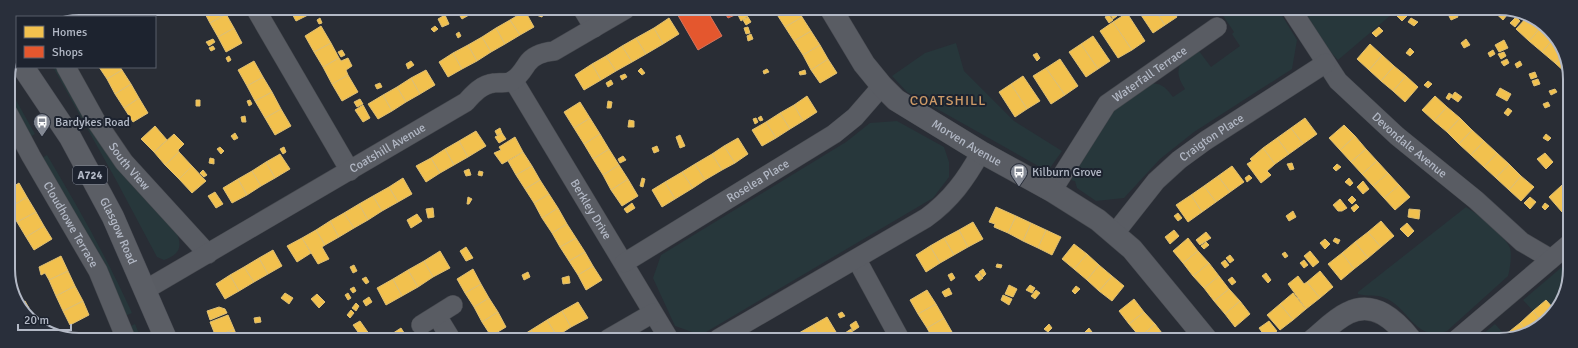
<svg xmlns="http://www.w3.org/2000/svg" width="1578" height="348" viewBox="0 0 1578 348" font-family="Signika,sans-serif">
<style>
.green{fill:#27373b}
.homes{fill:#f2c14e;stroke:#dfbf72}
.shops{fill:#e4572e;stroke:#d5745c}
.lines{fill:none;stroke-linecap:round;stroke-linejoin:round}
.minor-casing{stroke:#45484e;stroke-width:20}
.tertiary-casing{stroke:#45484e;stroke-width:23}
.primary-casing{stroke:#474a52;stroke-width:23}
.minor{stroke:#595c63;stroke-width:19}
.tertiary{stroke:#595c63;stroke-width:22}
.primary{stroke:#5b5e65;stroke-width:22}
.labels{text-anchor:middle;stroke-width:4;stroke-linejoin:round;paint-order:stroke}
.shield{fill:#1d232f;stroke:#868c99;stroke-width:1}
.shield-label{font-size:11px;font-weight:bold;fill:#b3b9c6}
.street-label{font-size:12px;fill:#b3b9c6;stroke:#1d232f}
.poi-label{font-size:12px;fill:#b3b9c6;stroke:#1d232f;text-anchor:start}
.quarter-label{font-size:14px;letter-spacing:1px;fill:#cd9a67;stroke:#1d232f}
.rim{fill:none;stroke:#b3b9c6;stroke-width:2}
</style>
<rect width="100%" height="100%" fill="#292d35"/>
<path class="green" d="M1216 9H1278L1297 40 1292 69 1194 132 1160 159 1124 198 1096 201 1077 188 1075 181 1071 180 1073 173 1116 108 1149 84C1161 82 1166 88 1173 97L1185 89C1171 67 1181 62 1199 51L1211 67 1240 46 1232 34 1234 32 1220 11 1218 12Z
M1303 9H1398L1338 60 1321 42Z
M956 43 964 71 1014 121 1062 151 1050 168 1040 167 907 92 892 76 925 53Z
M53 67H57L179 231 177 234C183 248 178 255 164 260L157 257 116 180Z
M8 86 35 134 30 137 8 99Z
M897 121 944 147 949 162V177L933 198 701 335 675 326 653 278 661 255 846 142 870 123Z
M47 155C78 207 107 258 132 313L125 316 42 158Z
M1466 207C1479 215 1504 234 1510 248 1512 254 1510 270 1508 276L1447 331C1414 342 1410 308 1385 298 1376 294 1367 297 1358 294V292Z
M1569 261V283L1554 309 1533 311 1523 300Z
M135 324 141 339H134L129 327Z
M1495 324 1505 335 1500 340H1476Z"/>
<path class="homes" d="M79 8H87L89 13 82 17H69L66 11Z
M202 8H223L226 14 210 23Z
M289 8H310L312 13 296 21Z
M318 8H325L327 11 320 15 317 9Z
M465 8 469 15 462 19 458 13Z
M528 8H544L545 9 542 17 527 12Z
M774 9H783L776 13Z
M783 9H797L802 17 785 27 776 13Z
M1137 9H1154L1165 25 1153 33Z
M1154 9H1172L1177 17 1165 25Z
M1403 9 1409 14 1402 21 1397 16Z
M1491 9H1512L1503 20Z
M133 10 136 16 130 17 128 13Z
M525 11 534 27 520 35 510 20Z
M744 11 748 16 741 21 738 15Z
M1113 11 1117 16 1113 19 1110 13Z
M1455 11 1458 17 1451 20 1448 14Z
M1127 13 1145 41 1132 50 1113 22Z
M226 14 234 28 218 37 210 23Z
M445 15 449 24 442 27 438 19Z
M1109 15 1113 20 1109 23 1105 17Z
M748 17 751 22 746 25 743 20Z
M802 17 811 31 794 41 785 27Z
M1516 17 1520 21 1515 27 1510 23Z
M1527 17 1542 26 1529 41 1516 29Z
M320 18 322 23 319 24 317 20Z
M669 18 679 34 663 44 654 28Z
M1411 18 1418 22 1414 26 1408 22Z
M510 20 520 35 505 44 496 28Z
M1113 22 1132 50 1118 58 1100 31Z
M321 26 331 43 314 52 305 36Z
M435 26 438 29 434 32 431 29Z
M1542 26 1554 38 1542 52 1529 41Z
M748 27 750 33 746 34 744 28Z
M1379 27 1383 31 1376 37 1372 33Z
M234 28 242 43 226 52 218 37Z
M496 28 505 44 491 52 482 37Z
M654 28 663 44 646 54 636 38Z
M811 31 820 45 803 55 794 41Z
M459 32 461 36 458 38 456 34Z
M751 34 753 39 748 41 747 36Z
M1093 36 1110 61 1098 69 1081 44Z
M482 37 491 52 477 61 468 45Z
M636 38 646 54 632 62 622 46Z
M1554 38 1563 53 1555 63 1542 52Z
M213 39 215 42 209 46 206 42Z
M1466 39 1470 45 1464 48 1461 43Z
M1504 40 1508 48 1499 52 1495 45Z
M331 43 339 58 323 67 314 52Z
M1081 44 1098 69 1086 77 1069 52Z
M1370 44 1382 55 1369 70 1357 59Z
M468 45 477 61 462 69 453 53Z
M820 45 828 59 811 70 803 55Z
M213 46 215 49 211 51 209 48Z
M622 46 632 62 616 71 606 56Z
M1410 48 1414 52 1410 56 1406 53Z
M342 50 345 55 341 57 338 52Z
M1493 50 1495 54 1490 57 1488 53Z
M1504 52 1506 56 1501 59 1498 54Z
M453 53 462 69 448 77 439 62Z
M1037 53 1040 58 1037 61 1033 55Z
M1563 53 1569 65V72L1567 74 1555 63Z
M1382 55 1394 66 1381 81 1369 70Z
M229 56 231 60 228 62 226 58Z
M606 56 616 71 601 80 592 64Z
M339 58 341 61 348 58 352 66 346 70 348 75 332 84 323 67Z
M828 59 837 73 820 83 811 70Z
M1060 59 1078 86 1065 95 1046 68Z
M1507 59 1509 63 1504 66 1501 62Z
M254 61 263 77 247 86 238 70Z
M411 61 414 65 408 69 406 64Z
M1520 61 1522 65 1517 68 1515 64Z
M592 64 601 80 584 90 575 75Z
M1394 66 1406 76 1393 91 1381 81Z
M99 67H120L122 70 107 79Z
M641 68 645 73 642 75 638 71Z
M1046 68 1065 95 1051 104 1033 76Z
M767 69 769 72 764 74 763 71Z
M122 70 131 84 115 94 107 79Z
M426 70 435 85 420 94 411 78Z
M805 70 806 74 800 75 799 72Z
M1535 72 1537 77 1531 79 1529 74Z
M625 74 627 77 622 80 620 76Z
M348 75 358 92 342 101 332 84Z
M1023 76 1040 101 1027 109 1011 84Z
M1406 76 1418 87 1405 102 1393 91Z
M263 77 272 92 255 101 247 86Z
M411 78 420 94 406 102 397 87Z
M1538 79 1540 84 1534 86 1532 81Z
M611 80 613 84 608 87 606 83Z
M1428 81 1432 84 1428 88 1424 85Z
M380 83 382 87 377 89 375 85Z
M131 84 139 98 124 108 115 94Z
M1011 84 1027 109 1015 117 999 92Z
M397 87 406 102 392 111 383 95Z
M1500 88 1511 94 1507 101 1496 95Z
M1555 89 1557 92 1551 95 1549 91Z
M272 92 281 109 265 118 255 101Z
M1455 92 1462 97 1458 102 1451 97Z
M1449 93 1452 95 1449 100 1446 98Z
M383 95 392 111 378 119 368 104Z
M807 96 817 112 803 121 794 105Z
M1435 96 1447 107 1434 121 1422 110Z
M139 98 148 113 133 122 124 108Z
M360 99 363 104 357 107 354 102Z
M196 100H200V106H196Z
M250 100 252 104 249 106 247 101Z
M608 101 612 102 611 108H607Z
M580 102 590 118 574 128 564 112Z
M1548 102 1550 106 1545 108 1543 104Z
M363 105 370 118 363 122 355 110Z
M794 105 803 121 790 129 780 113Z
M1447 107 1460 118 1447 132 1434 121Z
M1508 108 1512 111 1508 116 1504 113Z
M281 109 291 126 275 135 265 118Z
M780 113 790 129 776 138 766 122Z
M245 116 246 122H242L241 117Z
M761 116 763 120 760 121 758 118Z
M590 118 600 134 584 144 574 128Z
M756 118 758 122 755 124 753 119Z
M1305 118 1317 134 1303 144 1291 128Z
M1460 118 1472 130 1459 144 1447 132Z
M629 120 634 121V127H628Z
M766 122 776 138 762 146 752 130Z
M1344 125 1355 136 1340 150 1329 138Z
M155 126 167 140 154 152 141 139Z
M500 128 502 133 497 135 495 131Z
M1291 128 1303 144 1289 154 1277 138Z
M1472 130 1484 141 1471 155 1459 144Z
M476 131 486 146 468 157 459 141Z
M235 133 238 138 234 140 231 136Z
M502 133 506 139 499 143 495 137Z
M174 134 184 144 178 150 179 152 165 165 154 152Z
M600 134 609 149 593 159 584 144Z
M1546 134 1551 138 1548 141 1543 138Z
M680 135 685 146 680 148 676 137Z
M1355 136 1366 149 1351 162 1340 150Z
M515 137 523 152 502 164 494 153 501 150 499 147Z
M738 138 748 154 735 163 724 146Z
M1277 138 1289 154 1275 164 1263 148Z
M459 141 468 157 454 165 445 149Z
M1484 141 1497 153 1484 167 1471 155Z
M657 146 659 151 654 153 652 148Z
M724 146 735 163 722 170 712 154Z
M220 147 224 151 221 154 217 149Z
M284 147 286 152 283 154 280 149Z
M1263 148 1275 164 1267 171 1271 175 1261 183 1247 164 1252 161 1250 159Z
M445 149 454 165 440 173 431 158Z
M609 149 619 165 603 175 593 159Z
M1366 149 1377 161 1362 174 1351 162Z
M179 152 192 166 179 179 165 165Z
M523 152 532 166 516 175 508 161Z
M1497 153 1509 164 1496 178 1484 167Z
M1545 153 1553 162 1546 169 1537 159Z
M280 154 290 169 275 178 266 162Z
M712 154 722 170 705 180 695 164Z
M623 156 626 160 620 163 618 159Z
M210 158 214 159V164L209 163Z
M431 158 440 173 426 182 416 166Z
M1377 161 1388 173 1373 186 1362 174Z
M266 162 275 178 261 186 252 171Z
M1292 163 1294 169 1290 170 1287 164Z
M695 164 705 180 693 188 682 172Z
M1337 164 1341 167 1336 171 1333 168Z
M1509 164 1521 176 1509 190 1496 178Z
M619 165 628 179 611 190 603 175Z
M192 166 206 181 192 193 179 179Z
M532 166 540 180 525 189 516 175Z
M1232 166 1244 182 1230 192 1218 176Z
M469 169 471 175 466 176 464 171Z
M203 170 207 175 204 177 200 173Z
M252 171 261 186 247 195 238 179Z
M479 171 483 172 482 176 478 175Z
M682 172 693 188 675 199 665 182Z
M1388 173 1399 185 1384 198 1373 186Z
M1249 175 1252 178 1247 182 1245 178Z
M1218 176 1230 192 1216 202 1204 186Z
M1521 176 1534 187 1521 201 1509 190Z
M403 178 412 194 398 202 389 187Z
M642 178 645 179 643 187 640 186Z
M1349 178 1353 183 1350 186 1345 182Z
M238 179 247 195 232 203 223 188Z
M628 179 638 196 622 206 611 190Z
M1569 179V195L1561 186Z
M540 180 549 194 534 203 525 189Z
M1363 181 1369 189 1363 194 1357 187Z
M665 182 675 199 662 207 652 190Z
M19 183 27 197 9 208V189Z
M1399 185 1410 197 1395 210 1384 198Z
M1204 186 1216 202 1202 212 1191 195Z
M1561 186 1569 195V207L1562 212 1549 197Z
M389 187 398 202 382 211 373 196Z
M215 192 223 204 216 208 208 196Z
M549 194 558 208 542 218 534 203Z
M1191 195 1202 212 1188 222 1176 205Z
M373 196 382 211 368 220 359 204Z
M1352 196 1356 200 1352 204 1348 200Z
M27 197 36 212 17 222 9 208Z
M468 197 472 199 469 204H467Z
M1530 197 1536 202 1530 209 1524 203Z
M1340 199 1347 208 1342 211H1338L1333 205Z
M632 203 635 208 627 213 624 209Z
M1545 203 1549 206 1545 210 1542 207Z
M359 204 368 220 354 228 344 213Z
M1356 204 1359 207 1354 212 1351 208Z
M996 207 1016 216 1008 233 994 227 995 224 989 222Z
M433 208 434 217 428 218 426 209Z
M558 208 567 224 552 233 542 218Z
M1409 209 1420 210 1419 219 1408 217Z
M1293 211 1296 217 1289 221 1286 216Z
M36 212 44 226 26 237 17 222Z
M344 213 354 228 339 237 330 221Z
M1178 213 1182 218 1178 221 1174 216Z
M417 214 422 221 411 228 407 220Z
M1016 216 1031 223 1023 241 1008 233Z
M330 221 339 237 325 245 316 230Z
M1381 221 1394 236 1381 247 1368 232Z
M973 222 983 239 968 247 959 230Z
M1031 223 1046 230 1038 248 1023 241Z
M1407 223 1414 231 1408 237 1400 229Z
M567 224 576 238 560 247 552 233Z
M44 226 52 239 34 250 26 237Z
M316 230 325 245 322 247 329 259 318 264 302 238Z
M959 230 968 247 954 255 944 238Z
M1046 230 1061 237 1052 255 1038 248Z
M1174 230 1179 236 1170 244 1165 237Z
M1206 232 1211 238 1200 245 1196 240Z
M1368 232 1381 247 1368 258 1355 242Z
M302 238 311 253 297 262 287 246Z
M576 238 585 252 569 261 560 247Z
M944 238 954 255 940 263 930 246Z
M1188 238 1198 251 1183 263 1173 251Z
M1335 238 1340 240 1338 244 1333 241Z
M1325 239 1330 244 1325 249 1320 243Z
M1206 242 1209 245 1204 249 1201 246Z
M1355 242 1368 258 1354 269 1342 253Z
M1074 244 1087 254 1074 269 1062 259Z
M930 246 940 263 926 272 916 255Z
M466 247 473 258 466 261 460 251Z
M273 250 282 266 268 274 259 258Z
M440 251 450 268 433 277 424 261Z
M1198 251 1209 263 1193 276 1183 263Z
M1310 251 1319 262 1313 267 1304 256Z
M585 252 593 266 578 275 569 261Z
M1285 252 1288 256 1285 258 1282 254Z
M1342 253 1354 269 1341 280 1328 264Z
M1087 254 1099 265 1087 280 1074 269Z
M1230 255 1234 260 1230 263 1226 258Z
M61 256 68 271 49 280 45 273 41 275 39 267Z
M259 258 268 274 254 282 244 267Z
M1225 260 1229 265 1225 268 1221 263Z
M1304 260 1308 265 1304 268 1300 263Z
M424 261 433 277 418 287 408 270Z
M1209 263 1219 276 1204 288 1193 276Z
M997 264 1002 265 1001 268 996 267Z
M354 265 357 271 353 273 350 267Z
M1099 265 1112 276 1099 291 1087 280Z
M593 266 602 280 586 290 578 275Z
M244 267 254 282 239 291 230 275Z
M473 269 481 284 465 293 457 279Z
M983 269 986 274 983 277 979 272Z
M408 270 418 287 402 296 393 279Z
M68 271 75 286 56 296 49 280Z
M1320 271 1333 287 1320 298 1307 282Z
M528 272 530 277 524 280 522 275Z
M952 273 955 278 951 281 948 275Z
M979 273 983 278 979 281 975 276Z
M1266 273 1271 280 1268 283 1262 276Z
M230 275 239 291 225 299 216 284Z
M569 276 570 283 563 284 562 278Z
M1112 276 1124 286 1112 301 1099 291Z
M1219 276 1229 289 1214 301 1204 288Z
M1298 276 1304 284 1307 282 1320 298 1306 309 1288 284Z
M366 277 369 282 366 284 362 279Z
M1232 277 1236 282 1232 285 1228 280Z
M393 279 402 296 386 305 377 288Z
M1569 281V283L1562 294 1559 290Z
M481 284 489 298 474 307 465 293Z
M1009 285 1017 289 1013 297 1005 294Z
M1030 285 1035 288 1032 293 1026 290Z
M75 286 83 301 63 311 56 296Z
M1076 286 1080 289 1075 294 1072 291Z
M354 287 356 291 353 293 350 289Z
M949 288 952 294 945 297 942 292Z
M1229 289 1240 301 1225 314 1214 301Z
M927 290 936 304 918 314 910 300Z
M1036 290 1040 293 1035 299 1031 296Z
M285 293 293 298 289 304 281 298Z
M348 293 351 298 348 300 345 295Z
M1293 293 1306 309 1293 320 1280 304Z
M317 294 325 302 319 308 311 299Z
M1003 295 1012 299 1009 305 1001 300Z
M369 297 372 302 366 306 363 301Z
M489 298 498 312 482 322 474 307Z
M1134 299 1144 312 1129 324 1119 311Z
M1546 300 1554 309 1546 323 1543 324 1533 311Z
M25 301 29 308 24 310 21 303Z
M83 301 89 315 70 325 63 311Z
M1240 301 1250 314 1235 327 1225 314Z
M578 302 588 318 571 327 562 311Z
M356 303 359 306 356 311 352 308Z
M936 304 944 318 927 328 918 314Z
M1280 304 1293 320 1280 330 1267 315Z
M219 307 225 309 227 313 210 320 207 311Z
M351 310 354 313 350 318 347 315Z
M562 311 571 327 557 336 547 320Z
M1533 311 1543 324 1526 331 1520 323Z
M498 312 506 327 491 336 482 322Z
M842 312 845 316 840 318 838 314Z
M1144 312 1155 324 1140 337 1129 324Z
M228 315 234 329 216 337 210 322Z
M260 317 261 322 255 323 254 318Z
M827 317 836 332 822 339 813 325Z
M944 318 952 332 939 339H933L927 328Z
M547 320 557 336 552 339H536L531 330Z
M360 321 372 338 370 339H363L353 325Z
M856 321 859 327 853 331 850 325Z
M1269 321 1277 331 1267 339 1259 328Z
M1520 323 1526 331 1508 338 1505 335Z
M1049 324 1052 328 1048 332 1044 329Z
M1155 324 1165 337 1162 340H1142L1140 337Z
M813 325 822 339H803L799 333Z
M401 328 408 339H384Z
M1089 328 1092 332 1087 336 1084 333Z
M234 329 238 339H217L216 337Z
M851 329 854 335 849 338 845 333Z
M531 330 536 339H517Z
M952 332 956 339H939Z
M799 333 803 339H788Z
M865 333 868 339H855Z
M273 334 278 339H268Z
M1261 334 1265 338 1263 340H1260L1258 337Z
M1505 335 1508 338 1500 340Z"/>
<path class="shops" d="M683 9H706L722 36 698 50 676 12Z
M706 9H721L710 15Z
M722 9H732L735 15 728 18Z
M732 9H745L735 15Z"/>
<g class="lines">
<g class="minor-casing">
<g id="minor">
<path d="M255 8 350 171"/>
<path d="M582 8 594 28"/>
<path id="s1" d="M1291 9 1338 81 1397 136 1476 200 1522 242 1551 259"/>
<path id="s2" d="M66 67 96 121 124 162 208 254"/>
<path id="s3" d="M513 80 669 339"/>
<path id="s4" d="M8 113 31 156 98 271 126 339"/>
<path id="s5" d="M1052 191 1107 104 1217 27"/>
<path id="s6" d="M1115 233 1156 181 1179 160 1205 141 1326 63"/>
<path d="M857 260 900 339"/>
<path id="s7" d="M624 263 834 134 855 117 882 86"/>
<path id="s8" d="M145 290 466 102C473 94 482 84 494 83 500 82 507 84 512 81 519 77 523 70 527 64 533 55 543 52 554 51L626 9"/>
<path d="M437 316 451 339"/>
<path d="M421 325 453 305"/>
<path d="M608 339 653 313"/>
<path d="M718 339 926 218C951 200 966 179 981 152"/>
<path d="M1456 340 1569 244"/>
</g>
</g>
<g class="tertiary-casing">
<g id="tertiary">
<path id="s9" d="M831 9 864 64 882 86 896 100 981 152 1052 191 1098 220 1132 249 1207 340"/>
<path d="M1313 340C1324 331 1335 319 1348 313 1374 300 1395 320 1411 340"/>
</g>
</g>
<g class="primary-casing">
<g id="primary">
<path id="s10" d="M23 67 70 137 113 217 166 339"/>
</g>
</g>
<use href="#minor" class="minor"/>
<use href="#tertiary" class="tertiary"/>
<use href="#primary" class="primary"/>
</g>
<defs>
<g id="bus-pin" transform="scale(0.9)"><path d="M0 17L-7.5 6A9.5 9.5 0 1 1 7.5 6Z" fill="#838893" stroke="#1d232f"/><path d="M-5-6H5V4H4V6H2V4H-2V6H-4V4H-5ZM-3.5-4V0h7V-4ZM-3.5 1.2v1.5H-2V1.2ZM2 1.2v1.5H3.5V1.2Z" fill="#fff"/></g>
</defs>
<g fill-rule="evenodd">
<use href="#bus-pin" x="42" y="122"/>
<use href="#bus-pin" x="1019" y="172"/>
</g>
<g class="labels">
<rect class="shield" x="73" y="166" width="34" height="18" rx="3"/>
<g class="shield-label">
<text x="90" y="179">A724</text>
</g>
<g class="street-label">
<text dy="4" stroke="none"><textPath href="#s5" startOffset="155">Waterfall Terrace</textPath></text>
<text dy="4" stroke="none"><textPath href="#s6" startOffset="137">Craigton Place</textPath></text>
<text dy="4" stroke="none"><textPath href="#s9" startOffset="195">Morven Avenue</textPath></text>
<text dy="4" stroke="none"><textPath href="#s1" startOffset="182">Devondale Avenue</textPath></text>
<text dy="4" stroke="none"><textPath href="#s8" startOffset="281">Coatshill Avenue</textPath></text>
<text dy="4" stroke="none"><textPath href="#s2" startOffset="118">South View</textPath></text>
<text dy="4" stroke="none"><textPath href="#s7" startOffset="157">Roselea Place</textPath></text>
<text dy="4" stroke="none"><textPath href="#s3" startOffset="151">Berkley Drive</textPath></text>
<text dy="4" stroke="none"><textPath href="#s4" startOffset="128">Cloudhowe Terrace</textPath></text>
<text dy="4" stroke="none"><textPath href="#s10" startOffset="190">Glasgow Road</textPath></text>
</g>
<g class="poi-label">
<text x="55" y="126">Bardykes Road</text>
<text x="1032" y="176">Kilburn Grove</text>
</g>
<g class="quarter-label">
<text x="948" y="105">COATSHILL</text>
</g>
</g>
<path d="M0 0H1578V348H0ZM79 15H1499A64 64 0 0 1 1563 79V269A64 64 0 0 1 1499 333H79A64 64 0 0 1 15 269V79A64 64 0 0 1 79 15Z" fill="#292f3b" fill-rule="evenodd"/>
<path class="rim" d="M79 15H1499A64 64 0 0 1 1563 79V269A64 64 0 0 1 1499 333H79A64 64 0 0 1 15 269V79A64 64 0 0 1 79 15Z"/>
<rect x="16" y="16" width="140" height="52" fill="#1d232f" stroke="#595f6b"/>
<rect x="24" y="26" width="20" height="12" fill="#f2c14e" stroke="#595f6b"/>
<text x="52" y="36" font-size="12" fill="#b3b9c6">Homes</text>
<rect x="24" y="46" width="20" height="12" fill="#e4572e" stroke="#595f6b"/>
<text x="52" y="56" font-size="12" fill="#b3b9c6">Shops</text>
<path d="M18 324v6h53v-6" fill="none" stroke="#b3b9c6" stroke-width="2"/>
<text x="24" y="324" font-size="12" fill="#b3b9c6" stroke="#1d232f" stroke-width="3" paint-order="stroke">20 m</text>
</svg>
